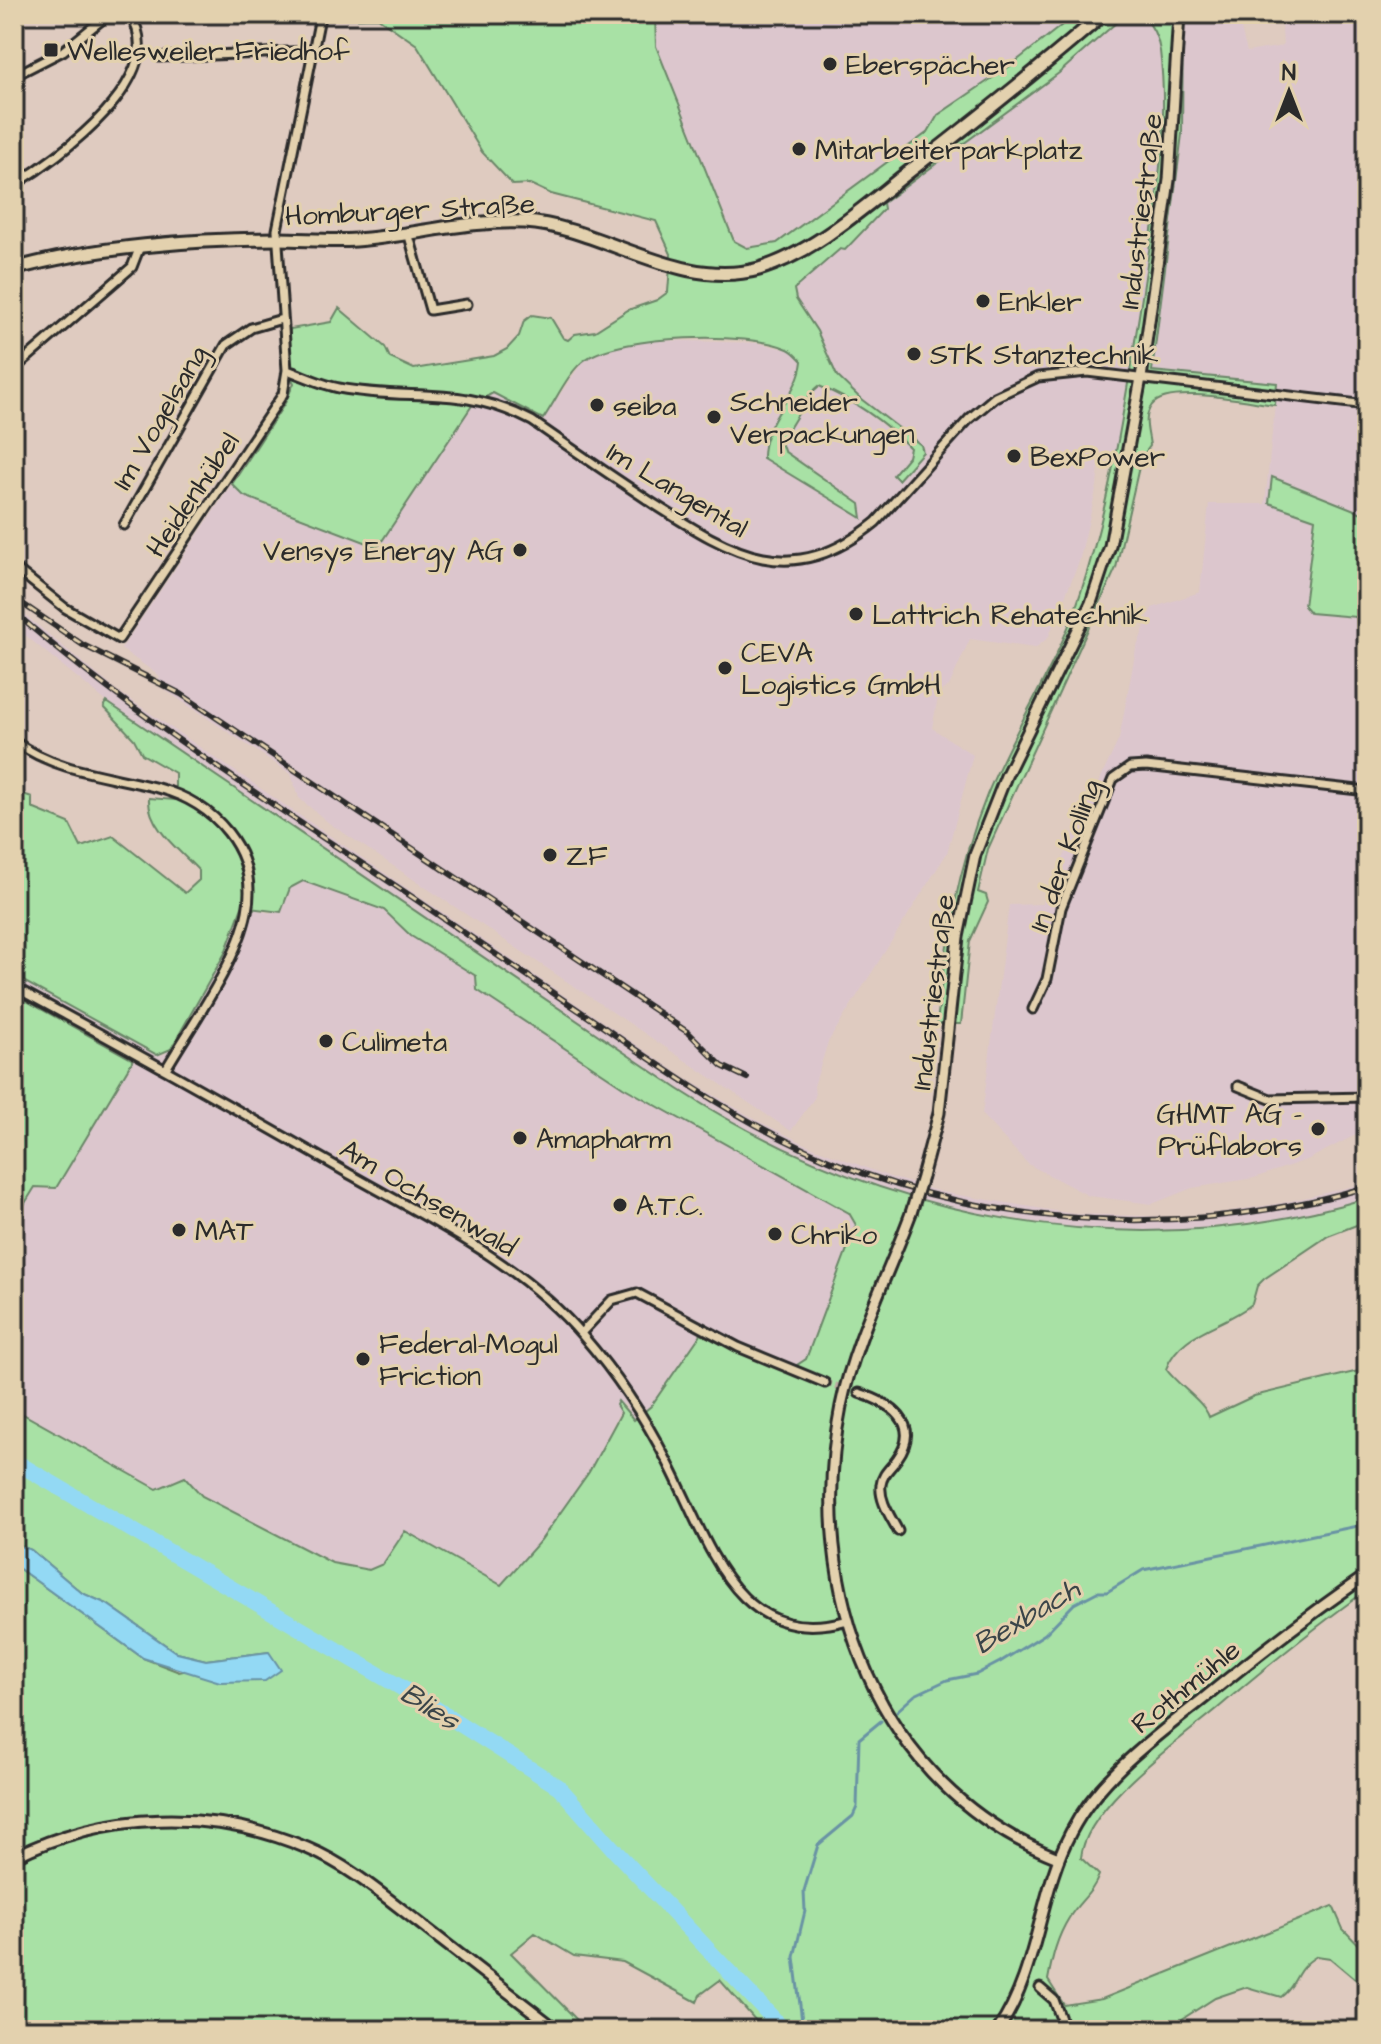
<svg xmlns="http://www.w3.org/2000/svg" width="1381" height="2044" viewBox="0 0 1381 2044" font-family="'Architects Daughter',sans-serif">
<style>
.built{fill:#dcc6cd}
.green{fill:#a8e1a5;stroke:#6a8668;stroke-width:2}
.water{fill:#93d9f4;stroke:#6993a4;stroke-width:2}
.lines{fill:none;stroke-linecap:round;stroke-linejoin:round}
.stream{stroke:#6993a4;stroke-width:3}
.river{stroke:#93d9f4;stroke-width:16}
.minor-tunnel{stroke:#bbaba2;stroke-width:7;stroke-dasharray:7 3.5;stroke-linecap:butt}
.minor-casing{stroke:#2b2b2b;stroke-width:13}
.tertiary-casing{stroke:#2b2b2b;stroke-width:15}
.secondary-casing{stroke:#2b2b2b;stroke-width:17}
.minor{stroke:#e3d1ae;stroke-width:7}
.tertiary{stroke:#e3d1ae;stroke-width:9}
.secondary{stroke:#e3d1ae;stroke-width:11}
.rail-casing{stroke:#2b2b2b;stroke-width:6}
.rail{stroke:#e3d1ae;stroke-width:3;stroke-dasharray:9;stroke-linecap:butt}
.tertiary-bridge-casing{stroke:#2b2b2b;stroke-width:15;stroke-linecap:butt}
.tertiary-bridge{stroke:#e3d1ae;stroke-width:9}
.poi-dot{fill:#2b2b2b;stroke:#e3d1ae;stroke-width:3}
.labels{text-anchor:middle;stroke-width:6;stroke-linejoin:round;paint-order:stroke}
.poi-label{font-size:28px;fill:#2b2b2b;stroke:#e3d1ae;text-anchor:start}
.street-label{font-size:28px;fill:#2b2b2b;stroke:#e3d1ae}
.water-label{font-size:30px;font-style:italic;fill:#3b4549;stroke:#e3d1ae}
</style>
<rect width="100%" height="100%" fill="#dfcbc0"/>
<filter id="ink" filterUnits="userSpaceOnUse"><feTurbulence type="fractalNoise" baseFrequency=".0125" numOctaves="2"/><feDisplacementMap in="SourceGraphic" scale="16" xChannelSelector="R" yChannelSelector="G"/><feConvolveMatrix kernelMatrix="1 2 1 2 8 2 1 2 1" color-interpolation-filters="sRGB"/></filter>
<g filter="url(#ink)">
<path class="built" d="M655 14H1076L1010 66 938 115 928 132 776 243 747 248 735 241 656 46Z
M1126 14H1142L1154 28 1160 49 1163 127 1158 188 1116 458 1100 456 1097 486 1079 562 1048 638 1035 648 970 639 949 686 939 692 932 728 973 755 947 853 828 1042 814 1086 815 1097 791 1131 329 823 299 798 291 774 156 684 160 676 121 649 232 484 244 496 378 547 473 404 493 393 543 419 583 361 602 351 651 340 758 343 789 350 802 361 801 374 779 409 762 449 860 504 784 451 781 442 810 394 819 386 847 397 910 447 908 457 893 475 897 480 923 452 921 445 861 399 837 376 817 331 795 299 794 289 884 210 883 203 1059 73Z
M1183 14H1237L1247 52 1283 46 1281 14H1327L1367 29V1129L1309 1159 1254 1178 1192 1188 1152 1204 1089 1196 1028 1164 982 1115 1009 905 1042 904 1119 739 1136 649 1152 608 1200 592 1209 504H1265L1277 383 1152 371 1182 134Z
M14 606 116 690 685 1078 758 1121 805 1144 890 1177 941 1192 1074 1214 1175 1217 1218 1213 1282 1203 1367 1183V1198L1285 1218 1221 1226 1176 1231 1075 1229 938 1206 885 1191 800 1158 751 1134 678 1089 169 746 107 702 14 626Z
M303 881 384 910 411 936 476 976 623 1087 849 1213 856 1225 806 1359 786 1373 701 1334 651 1406 634 1421 624 1403 589 1472 541 1540 501 1585 405 1531 383 1564 369 1570 332 1563 202 1496 185 1477 157 1489 14 1409V1221L35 1187 49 1189 133 1061 14 994V976L157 1055 165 1054 225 953 242 906 270 913 290 888Z"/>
<path class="green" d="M313 14H655L656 46 734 241 747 248 777 243 928 132 938 115 1010 66 1076 14H1126L1059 73 883 203 884 209 845 250 840 249 794 289 796 299 817 331 837 376 861 399 921 445 923 452 898 480 893 475 908 457 910 448C884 421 853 400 819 386L810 394 781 442 784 451 860 504 862 518 763 458C762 421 799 395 802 361 798 357 793 351 788 349 747 331 623 335 586 359 569 370 555 402 543 419L493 393 473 404 378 547 244 496 232 484 285 403 294 383 287 370 290 329 331 322 339 308 385 347 390 358 414 369 494 356 507 349 519 336 524 321 532 315 551 318 563 338 568 340 575 334 595 331 628 310 657 300 668 292 671 254 656 221 551 194 530 184 513 185 482 152 417 45 378 18 330 19Z
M1142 14H1183L1182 134 1152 371 1277 383 1275 405C1249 402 1169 384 1152 405 1142 418 1149 433 1150 446L1141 458 1116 568 988 849 978 892 986 895 988 902 970 941 961 1024H937C945 945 957 869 987 795 1015 726 1059 663 1081 592 1112 496 1126 396 1142 297 1154 216 1170 133 1160 51 1158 36 1152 25 1142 14Z
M1272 477 1367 515V618L1310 613 1304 606 1315 519 1269 503Z
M107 702 678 1089C882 1221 1131 1269 1367 1198V1221L1328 1236 1264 1279 1257 1286 1252 1304C1224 1327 1180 1331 1166 1369 1178 1386 1204 1401 1209 1417L1254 1396 1367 1369V1590C1315 1627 1267 1666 1218 1708 1180 1740 1085 1806 1081 1858L1099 1875C1093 1893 1079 1901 1069 1918 1057 1937 1052 1958 1048 1980L1064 2005 1102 1999 1333 1906 1343 1929 1367 1954V1989L1330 1958 1317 1956C1293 1970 1298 1985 1281 1997L1247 1987 1215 1998 1165 2030H764L720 1980 700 1995 697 2002 623 1962 574 1956 535 1933 511 1953 587 2030H14V1565L143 1658 179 1672 269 1652 206 1660 177 1653 107 1604 82 1593 31 1550 20 1546 14 1548V1409L157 1489 185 1477 202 1496 332 1563 369 1570 383 1564 405 1531 501 1585 541 1540 589 1472 621 1413 616 1405 618 1401 634 1420 651 1406 701 1334 786 1372 806 1359 856 1225 849 1213 623 1087 477 990 476 976 411 936 384 910 303 881 290 888 281 912 242 907 225 953 171 1049 157 1055 14 976V791L32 797V808L69 823 81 847 113 836 185 893 199 880V871C181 851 147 827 149 798L175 800V773L142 754 134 739 104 707Z
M14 994 133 1060 56 1188 35 1187 14 1221Z"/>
<path class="water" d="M20 1546 31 1550 82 1593 107 1604 177 1653 206 1660 269 1652 281 1670 265 1681 220 1682 143 1658 14 1565V1548Z"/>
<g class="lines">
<path class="stream" d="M897 1711 915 1695 947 1680 977 1674 1000 1662 1045 1634 1074 1604 1097 1592H1107L1143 1570 1367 1524
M799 2030 802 2021 794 1957 805 1911 804 1891 818 1845 853 1816 857 1807 859 1739 881 1721"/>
<path class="river" d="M14 1461 419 1698 559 1787 616 1852 784 2030"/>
<path class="minor-tunnel" d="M825 1383 859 1393"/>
<g class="minor-casing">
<path id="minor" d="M159 57 314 51
M14 76 63 51 109 14
M14 185C58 158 174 75 129 14
M409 236 430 310 467 304
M14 369 132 267 139 249
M287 370C304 376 322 385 339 388 412 402 459 383 532 421 572 449 613 477 654 504 734 555 791 591 876 522L969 419 995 397 1038 377 1087 372 1367 405
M124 525 226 345 251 328 282 319
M14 567 65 608 119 639 283 394 287 370 277 230 320 17
M14 741C57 772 108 775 158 788 214 803 259 850 247 912 237 963 192 1024 166 1069
M14 987C126 1047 236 1109 346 1172 429 1219 520 1262 583 1336 616 1374 644 1416 667 1461 708 1539 735 1652 848 1620
M1033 1009 1047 979 1061 908 1113 779 1130 767 1146 766 1367 791
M1238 1086 1270 1099 1367 1097
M581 1333 612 1300 637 1293 738 1347 825 1383
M859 1393C890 1403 923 1423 897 1459 891 1468 882 1474 881 1485 879 1501 891 1517 898 1531
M1040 1988 1054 2000 1065 2030"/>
</g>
<g class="tertiary-casing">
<path id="tertiary" d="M922 1177 939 1113 958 937 975 855 1006 776 1091 603 1110 546 1141 378 1169 180 1179 14
M911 1213C888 1275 854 1342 841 1406 804 1589 877 1788 1058 1858
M14 1857C106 1811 213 1808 307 1848 348 1865 383 1895 418 1922 464 1958 510 1994 557 2030
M998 2030C1039 1970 1038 1894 1071 1832 1100 1776 1155 1737 1203 1699 1256 1656 1310 1614 1367 1575"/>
</g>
<g class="secondary-casing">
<path id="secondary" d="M14 269C91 247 197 239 278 239 304 239 330 242 356 240 411 236 470 219 525 222 602 227 679 291 759 269 813 253 863 208 906 174 973 122 1039 70 1103 14"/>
</g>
<use href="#minor" class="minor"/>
<use href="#tertiary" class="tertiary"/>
<use href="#secondary" class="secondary"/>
<g class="rail-casing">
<path id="rail" d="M14 598 83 645 181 694 689 1033 722 1066 747 1078
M14 612C140 722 283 810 421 903 480 944 540 984 599 1024 656 1063 713 1103 775 1135 956 1228 1172 1244 1367 1187"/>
</g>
<use href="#rail" class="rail"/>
<g class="tertiary-bridge-casing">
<path id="tertiary-bridge" d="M911 1213 922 1177"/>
</g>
<use href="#tertiary-bridge" class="tertiary-bridge"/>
</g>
</g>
<g class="poi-dot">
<rect x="43" y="42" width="16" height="16" rx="4"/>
<circle cx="830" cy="64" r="8"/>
<circle cx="799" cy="149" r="8"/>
<circle cx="983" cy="301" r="8"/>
<circle cx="914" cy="354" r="8"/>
<circle cx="597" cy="405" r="8"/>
<circle cx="714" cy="417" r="8"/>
<circle cx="1014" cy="456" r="8"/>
<circle cx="520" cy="550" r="8"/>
<circle cx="856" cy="614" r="8"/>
<circle cx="725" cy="668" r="8"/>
<circle cx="550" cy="855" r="8"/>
<circle cx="326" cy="1041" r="8"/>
<circle cx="1318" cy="1129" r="8"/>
<circle cx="520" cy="1138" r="8"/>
<circle cx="620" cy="1205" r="8"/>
<circle cx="179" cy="1230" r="8"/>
<circle cx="775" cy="1234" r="8"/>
<circle cx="363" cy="1359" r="8"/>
</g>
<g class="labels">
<g class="poi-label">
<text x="67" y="60">Wellesweiler Friedhof</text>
<text x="846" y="74">Eberspächer</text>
<text x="815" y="159">Mitarbeiterparkplatz</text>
<text x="999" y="311">Enkler</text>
<text x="930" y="364">STK Stanztechnik</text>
<text x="730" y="411">Schneider<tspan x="730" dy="32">Verpackungen</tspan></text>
<text x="613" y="415">seiba</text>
<text x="1030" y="466">BexPower</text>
<text x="504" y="560" text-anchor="end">Vensys Energy AG</text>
<text x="872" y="624">Lattrich Rehatechnik</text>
<text x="741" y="662">CEVA<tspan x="741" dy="32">Logistics GmbH</tspan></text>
<text x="566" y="865">ZF</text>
<text x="342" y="1051">Culimeta</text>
<text x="1302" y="1123" text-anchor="end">GHMT AG -<tspan x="1302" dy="32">Prüflabors</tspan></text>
<text x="536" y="1148">Amapharm</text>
<text x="636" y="1215">A.T.C.</text>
<text x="195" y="1240">MAT</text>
<text x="791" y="1244">Chriko</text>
<text x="379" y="1353">Federal-Mogul<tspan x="379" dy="32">Friction</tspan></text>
</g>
<g class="street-label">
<text transform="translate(410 209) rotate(-3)" y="10">Homburger Straße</text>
<text transform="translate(1140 211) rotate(-83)" y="10">Industriestraße</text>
<text transform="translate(159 417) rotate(-60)" y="10">Im Vogelsang</text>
<text transform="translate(678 489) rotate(31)" y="10">Im Langental</text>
<text transform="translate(192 494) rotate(-56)" y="10">Heidenhübel</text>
<text transform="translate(1064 855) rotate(-70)" y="10">In der Kolling</text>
<text transform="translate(932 992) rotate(-83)" y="10">Industriestraße</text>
<text transform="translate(429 1197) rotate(31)" y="10">Am Ochsenwald</text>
<text transform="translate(1185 1686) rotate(-39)" y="10">Rothmühle</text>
</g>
<g class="water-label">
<text transform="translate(1026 1616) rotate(-31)" y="10">Bexbach</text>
<text transform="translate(430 1706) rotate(32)" y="10">Blies</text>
</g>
</g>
<rect width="1381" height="2044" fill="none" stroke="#e3d1ae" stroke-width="48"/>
<rect x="24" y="24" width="1333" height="1996" fill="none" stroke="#2b2b2b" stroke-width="3" filter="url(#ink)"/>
<g transform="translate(1289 92)" stroke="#e3d1ae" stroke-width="6" paint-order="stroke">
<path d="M0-6L14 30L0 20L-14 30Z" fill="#2b2b2b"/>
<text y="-12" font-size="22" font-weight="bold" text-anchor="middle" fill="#2b2b2b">N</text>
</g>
</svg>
